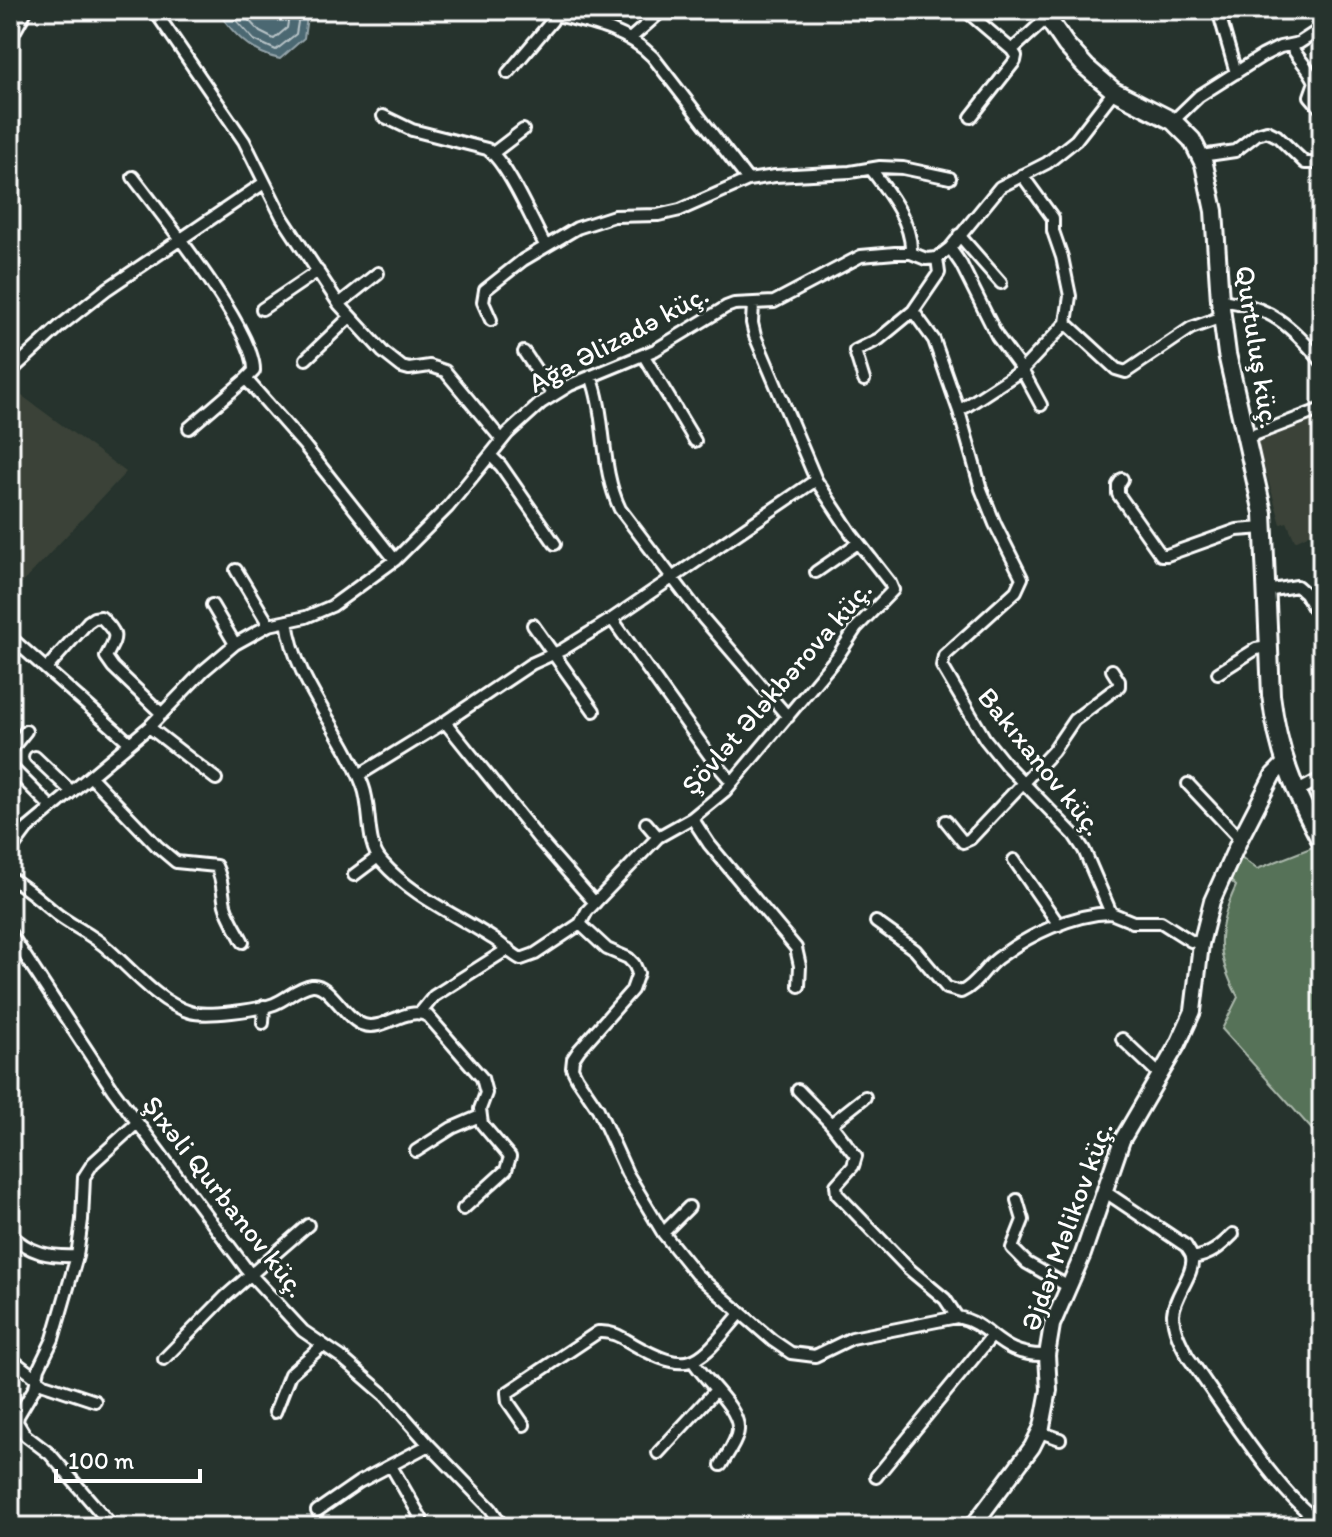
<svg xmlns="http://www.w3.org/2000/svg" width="1332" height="1537" viewBox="0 0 1332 1537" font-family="Itim,sans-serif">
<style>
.built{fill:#3a4238}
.green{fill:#577258;stroke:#abb8ac;stroke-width:2}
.water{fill:#4c6872;stroke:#94a4aa;stroke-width:2}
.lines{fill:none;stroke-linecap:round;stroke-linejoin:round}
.shore{stroke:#b7c3c7;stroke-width:2}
.street-casing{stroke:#fff;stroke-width:16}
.secondary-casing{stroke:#fff;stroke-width:20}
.primary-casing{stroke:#fff;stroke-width:22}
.street{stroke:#26332d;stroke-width:10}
.secondary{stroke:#26332d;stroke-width:14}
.primary{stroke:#26332d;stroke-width:16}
.rail{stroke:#fff;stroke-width:3}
.labels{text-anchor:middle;stroke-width:6;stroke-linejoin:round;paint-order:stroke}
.street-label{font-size:28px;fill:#fff;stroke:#26332d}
</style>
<rect width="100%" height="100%" fill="#26332d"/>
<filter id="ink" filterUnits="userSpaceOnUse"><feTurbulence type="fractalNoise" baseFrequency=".0125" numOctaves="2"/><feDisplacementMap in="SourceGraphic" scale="16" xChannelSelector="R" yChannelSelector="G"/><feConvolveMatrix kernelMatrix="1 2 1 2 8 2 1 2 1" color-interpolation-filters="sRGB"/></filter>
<g filter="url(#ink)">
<path class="built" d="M10 387 126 472 10 596Z
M1322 415V528L1295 541 1287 522 1281 524 1256 439Z"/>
<path class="green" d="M1313 847 1322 862V1129L1316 1134 1222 1029 1238 997C1215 955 1216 929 1236 886L1231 881 1241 857 1257 869Z"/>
<path class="water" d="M217 10H308L304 38 280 59C251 53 233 34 217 10Z"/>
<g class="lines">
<path class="shore" d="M227 10 254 40 276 50 296 34 300 10
M239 10 260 32 274 39 287 28 290 10"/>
<g class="street-casing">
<path id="street" d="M154 10 244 141 282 217 339 304 383 352 402 367 409 369 430 366 445 371 502 440
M536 10C577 21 622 25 653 57L748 180
M867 10 870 15
M965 10 1012 50
M1218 10 1236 73
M631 38 663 10
M1291 45C1297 59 1310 68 1315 82L1310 96 1322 110
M508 73 552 21 554 15
M383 116 412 130 487 149C507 162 532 221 545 245
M971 117 1015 61 1016 56 1012 50 1047 18
M1173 121 1199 96 1262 56 1280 47 1299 43 1322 28
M493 153 523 130
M1201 156 1235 151 1257 134 1267 131 1277 136 1305 163H1322
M871 169C888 192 913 223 911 253
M133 177C160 213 256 331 254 371L246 379 304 445 395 560
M959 235 1001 283
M950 248 961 264 997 336 1022 370 1041 405
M1220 300C1271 306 1290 325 1322 362
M339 304 378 273
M262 309 318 271
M913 311 934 340 959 411 981 489 995 524 1022 578 1016 591 944 656 942 666 985 739 1006 765 1074 835 1084 850 1111 913 1133 922H1161L1191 941 1201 944
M491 320 483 302 485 290 523 260 577 228 614 216 658 215 680 210 748 180 775 176 850 172 880 167 903 168 950 178
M1066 323 1116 369 1126 372 1191 328 1222 317
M524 352 553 395
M644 356 695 441
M306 359 350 317
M10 372 60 326 107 289 264 183
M591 376C607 418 600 468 620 509L703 618 788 717
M864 380 855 351 879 339 913 311 939 273 937 258
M959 411 1022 370 1066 323 1070 296 1062 257 1053 231V218L1022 175
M189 428 246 379
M1246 438 1322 409
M490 455 501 466 555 544
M1122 479 1118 485V494L1161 555H1167L1237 530 1264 528
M236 570 269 625
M816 572 858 543
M1266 591 1297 586 1305 593 1322 623
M212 605 235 644
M612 619 712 759 732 782
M287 621C295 683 342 729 363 786 372 809 365 844 382 862 412 896 455 914 492 938 502 944 511 954 521 959L535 954 580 924
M533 625 594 711
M10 637 130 743
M46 669 88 622 94 618 101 617C119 636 117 635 106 657L113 667 162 714
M1218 673 1256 649 1268 647
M445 722 539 839 595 903
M149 727 216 779
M10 751 26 731
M35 757 71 791
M10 766 51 807
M359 775 445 722 531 664 562 650 612 619 816 480
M91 777 157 846 176 862 216 866C223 880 222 891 225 905 229 919 237 930 243 942
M1188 784 1240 839
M1296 792 1322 778
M692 818 709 844 796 948 800 966 799 986
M946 821 963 842 970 839 1053 751 1074 720 1119 686V681L1112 670
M646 823 658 837
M10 852 27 829 149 727 203 671 235 644 269 625 306 617 332 606 395 560 448 507 508 433 541 403 570 385 655 350 726 307 734 304 774 302 861 256 895 253H911L926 259 937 258 950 248 1000 187 1047 163 1076 140 1114 91
M1014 860 1059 925
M354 875 378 857
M10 878C28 888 42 902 58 915 74 927 93 935 108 949 133 971 158 1002 190 1012 206 1017 257 1010 274 1004 287 999 298 987 312 985 330 983 345 1020 364 1025 385 1031 406 1005 428 1016L482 1078 486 1093 480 1109 482 1124 510 1157 506 1170 463 1209
M876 922 915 950 947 988 961 992C977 985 984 968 998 958 1029 935 1072 914 1111 913
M580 924 607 949 628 958 634 964 638 973 632 990 579 1050 573 1059 572 1068 577 1078 598 1109 627 1173 663 1233 696 1274 772 1340 791 1353 815 1356 852 1338 957 1317C993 1324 997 1357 1047 1355
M580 924 587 911 658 837 692 818 725 791 837 657 856 628 893 590 890 583 851 533 816 480 755 336 752 323 753 304
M10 933 113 1090 251 1275 303 1331 341 1357 386 1396 429 1445 491 1509 503 1527
M421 1012 434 996 508 949
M263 1023 264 1006
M1122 1039 1160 1075
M798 1090 831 1124 856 1156 853 1166 836 1185 837 1194 909 1269 945 1299 957 1317
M831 1124 865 1097
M416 1151 452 1128 480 1116
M1104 1191 1186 1246C1188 1250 1192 1254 1192 1258 1195 1273 1174 1296 1173 1314 1173 1329 1181 1344 1188 1357 1213 1391 1288 1510 1322 1521
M1017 1200 1023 1220 1012 1248 1027 1263 1069 1287
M663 1233 689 1207
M10 1234C30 1254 50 1257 77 1256
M1193 1258C1211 1255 1220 1247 1233 1234
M10 1358 44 1384 95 1401
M164 1359 226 1296 308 1225
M693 1361C704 1380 740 1408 738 1430 737 1442 727 1454 721 1465
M275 1412 290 1374 323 1345
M524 1425 508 1402 507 1393 598 1332C612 1331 621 1337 633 1344 694 1379 699 1361 740 1314
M1040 1432 1060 1439
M658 1453 716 1390
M391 1466 421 1518
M876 1477 991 1337
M317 1511 359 1482 429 1445
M113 1527 50 1454 25 1435 17 1422 18 1416 35 1387 39 1368 53 1339 77 1256 82 1220 84 1177 93 1163 137 1123"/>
</g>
<g class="secondary-casing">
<path id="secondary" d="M972 1527 1032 1447 1042 1427 1049 1390 1047 1355 1052 1325 1083 1254 1122 1140 1178 1044 1193 1011 1201 944 1212 901 1240 839 1273 775 1284 764"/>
</g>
<g class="primary-casing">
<path id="primary" d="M1042 10 1066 45 1086 67 1114 91 1173 121 1192 140 1204 164 1214 211 1220 300 1227 354 1263 513 1271 695C1278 753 1294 791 1322 843"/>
</g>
<use href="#street" class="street"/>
<use href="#secondary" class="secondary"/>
<use href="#primary" class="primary"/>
<path class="rail" d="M10 53 34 10"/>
</g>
</g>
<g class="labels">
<g class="street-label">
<text transform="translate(618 338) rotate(-28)" y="10">Ağa Əlizadə küç.</text>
<text transform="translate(1258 347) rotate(81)" y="10">Qurtuluş küç.</text>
<text transform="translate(776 687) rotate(-49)" y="10">Şövlət Ələkbərova küç.</text>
<text transform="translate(1041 761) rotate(51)" y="10">Bakıxanov küç.</text>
<text transform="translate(225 1196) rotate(52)" y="10">Şıxəli Qurbanov küç.</text>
<text transform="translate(1066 1226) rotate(-70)" y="10">Əjdər Məlikov küç.</text>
</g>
</g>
<rect width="1332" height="1537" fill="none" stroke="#26332d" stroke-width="40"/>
<rect x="20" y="20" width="1292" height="1497" fill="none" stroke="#fff" stroke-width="3" filter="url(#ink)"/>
<path d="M56 1469v12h144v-12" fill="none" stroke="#ffffff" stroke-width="4"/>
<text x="68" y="1469" font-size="24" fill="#ffffff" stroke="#26332d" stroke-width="6" paint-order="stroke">100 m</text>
</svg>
